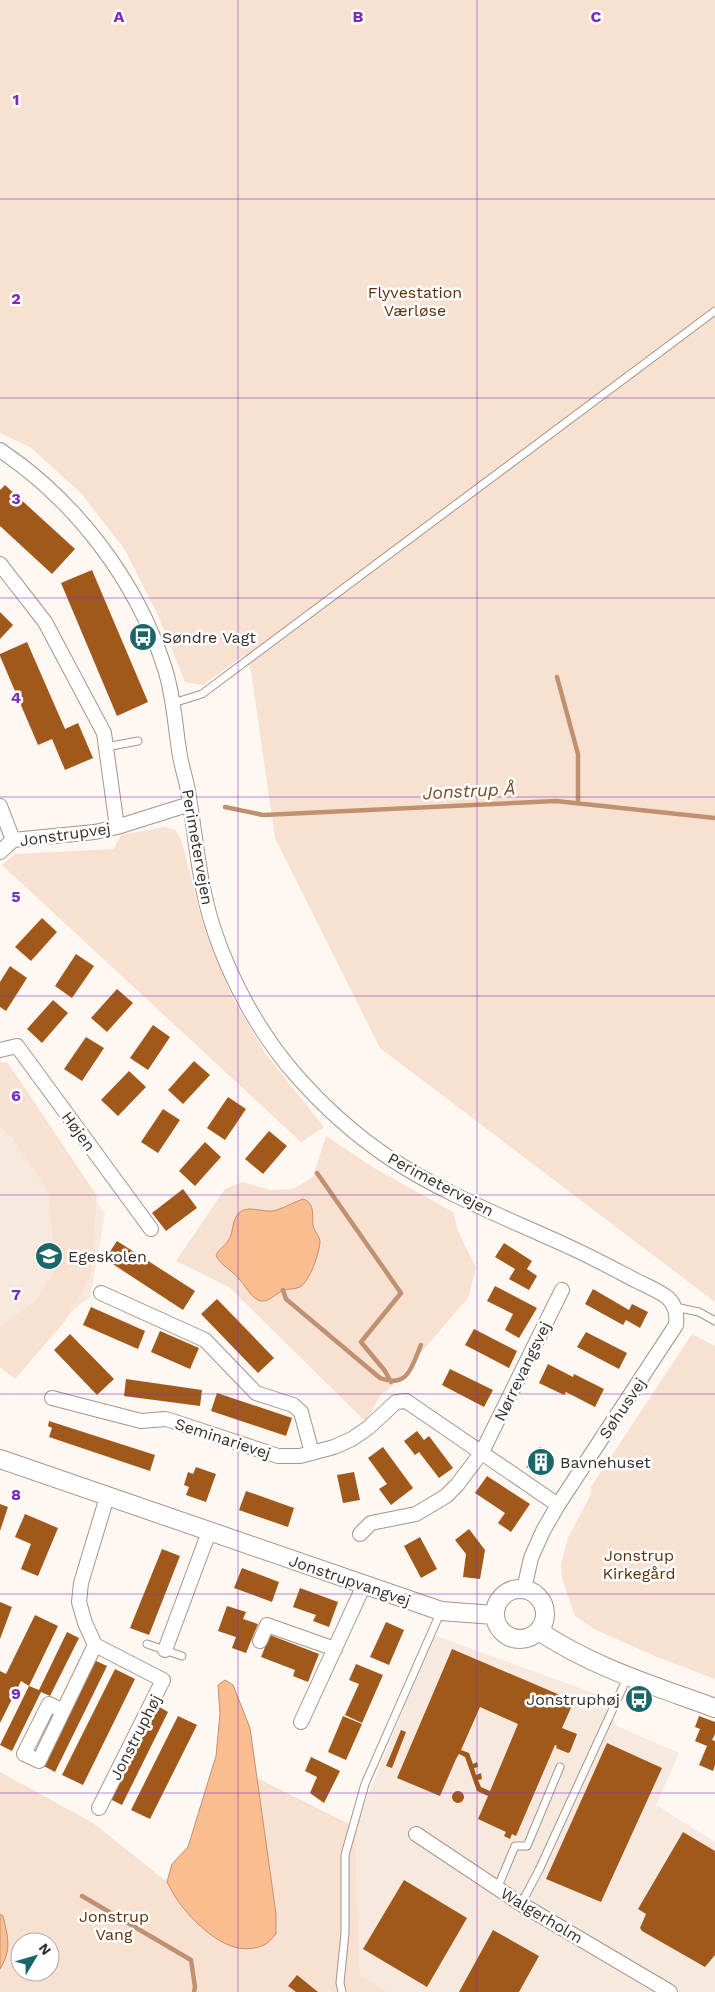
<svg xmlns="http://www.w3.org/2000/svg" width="715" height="1992" viewBox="0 0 715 1992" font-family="'Work Sans',sans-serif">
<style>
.built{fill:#f8e9df}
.green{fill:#f9e1d1;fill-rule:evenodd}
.water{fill:#fbbc8f;stroke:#c09171}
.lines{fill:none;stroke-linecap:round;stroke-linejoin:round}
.stream{stroke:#c09171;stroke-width:4.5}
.building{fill:#a1591b;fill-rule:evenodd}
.service-casing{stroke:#a6958a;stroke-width:9}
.minor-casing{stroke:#a6958a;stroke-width:16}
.tertiary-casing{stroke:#a6958a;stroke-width:20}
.service{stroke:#fff;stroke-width:7}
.minor{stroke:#fff;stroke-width:14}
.tertiary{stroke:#fff;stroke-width:18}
.grid{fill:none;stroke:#7b2cbf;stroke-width:1;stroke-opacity:0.55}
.labels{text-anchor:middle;stroke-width:5;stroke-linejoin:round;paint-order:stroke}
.park-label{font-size:16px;fill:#5f2e00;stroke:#fff}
.poi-label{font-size:16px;fill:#352e2a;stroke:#fff;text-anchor:start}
.street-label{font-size:16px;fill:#352e2a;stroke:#fff}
.water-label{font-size:18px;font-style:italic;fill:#7c4920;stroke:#fff}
.grid-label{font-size:16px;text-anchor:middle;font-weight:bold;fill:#7b2cbf;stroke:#fff;stroke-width:5;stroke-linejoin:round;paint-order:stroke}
</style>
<rect width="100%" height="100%" fill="#fff7f2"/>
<path class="built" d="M0 1080 74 1169 105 1214 90 1297 3 1366 0 1363Z
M434 1635 599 1695 617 1726 679 1753 656 1805 715 1842V1992H388L360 1976 355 1827Z"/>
<path class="green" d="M0 0H715V1302L380 1048 275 838 251 671 244 655 203 685 185 682 158 615 125 550 81 493 30 447 0 433Z
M165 827 175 830 181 839 203 924 232 997 265 1053 324 1127 301 1142 2 865 15 854 114 849 121 835Z
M0 1062 8 1063 97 1196 91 1276 65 1321 15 1379 0 1367V1327L36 1300 52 1275 53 1242 48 1191 12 1138 0 1126Z
M326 1136 374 1168 453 1212 458 1231 476 1268 468 1298 392 1386 381 1395 365 1421 229 1287 176 1261 225 1189 242 1182 271 1190 293 1189 313 1177Z
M692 1334 715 1346V1679L657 1657 596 1630 575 1616 562 1578 561 1564 568 1538 591 1494V1487Z
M0 1772 93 1823 167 1882 182 1908 209 1934 229 1945 248 1949 276 1914 257 1778 355 1827 360 1975 388 1992H0V1969L5 1960 3 1916 0 1914ZM20 1942H50V1972H20Z"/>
<path class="water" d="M303 1199C315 1203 312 1214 313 1225 314 1231 320 1237 320 1242 319 1254 310 1281 300 1287 294 1290 287 1288 282 1291 274 1295 267 1304 258 1300 249 1295 246 1286 240 1280 233 1271 222 1266 216 1256 218 1249 224 1247 228 1241 233 1234 232 1225 235 1219 244 1200 262 1215 277 1210 286 1207 294 1202 303 1199Z
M225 1680 233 1685 250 1728 276 1914V1934C272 1938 269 1943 264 1945 233 1959 203 1931 184 1909 177 1901 172 1891 167 1882L172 1864 188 1847 216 1756 220 1714 218 1685Z
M0 1914 3 1916C8 1938 12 1949 0 1969Z"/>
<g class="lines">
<path class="stream" d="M557 677 578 754V803
M225 807 263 815 556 801 715 818
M317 1173 401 1293 361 1342 385 1371 391 1382
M283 1290 286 1299 380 1378C408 1389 412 1366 421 1345
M82 1896 191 1960 195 1987 194 1992"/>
</g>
<path class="building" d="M5 485 75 549 52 574 0 526V490Z
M92 570 148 702 117 716 61 583Z
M0 612 13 625 0 639Z
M27 642 65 729 78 723 93 758 65 770 52 739 38 745 0 656V654Z
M42 918 57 932 31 961 15 947Z
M76 954 94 966 72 998 55 986Z
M10 966 27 978 6 1011 0 1007V982Z
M117 989 133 1003 107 1032 91 1018Z
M53 1000 68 1013 42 1043 27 1029Z
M153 1025 170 1037 148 1070 130 1058Z
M86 1037 104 1048 82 1081 64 1069Z
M194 1061 210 1075 183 1104 168 1090Z
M129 1071 146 1087 118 1116 101 1100Z
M228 1097 246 1109 225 1140 207 1128Z
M163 1109 180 1120 158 1153 141 1142Z
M269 1131 287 1146 263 1174 245 1159Z
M205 1142 221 1157 195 1186 179 1171Z
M183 1189 197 1208 166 1231 152 1213Z
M117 1241 195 1291 183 1310 105 1259Z
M504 1243 532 1261 527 1269 537 1276 529 1290 509 1279 515 1269 495 1257Z
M495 1286 537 1308 519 1338 505 1330 513 1314 487 1301Z
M593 1289 629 1310 632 1304 648 1312 640 1328 626 1320 623 1325 585 1304Z
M217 1299 274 1358 258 1373 201 1314Z
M91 1307 145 1331 138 1349 83 1325Z
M474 1329 517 1351 509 1368 465 1345Z
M160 1331 199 1348 190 1369 151 1352Z
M586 1332 627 1353 619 1369 577 1347Z
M70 1334 114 1379 97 1395 54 1350Z
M548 1364 573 1377 574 1374 604 1389 595 1407 566 1392 564 1395 539 1383Z
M450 1369 493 1390 484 1407 442 1385Z
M126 1379 202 1390 200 1406 124 1396Z
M217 1393 292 1418 286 1436 211 1411Z
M49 1421 155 1455 150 1471 49 1437 52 1428 48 1426Z
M417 1431 424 1440 429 1436 453 1468 439 1478 419 1452 415 1455 404 1441Z
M383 1447 413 1488 391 1505 379 1489 387 1484 368 1458Z
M540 1447 555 1458 541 1477 526 1467Z
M196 1467 216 1474 206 1502 186 1495 189 1487 184 1485 188 1472 193 1474Z
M354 1472 360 1500 343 1503 337 1475Z
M487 1476 530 1504 511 1532 498 1523 505 1513 475 1493Z
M246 1491 294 1508 288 1527 239 1510Z
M0 1504 8 1507 0 1531Z
M25 1514 58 1528 38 1576 21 1569 31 1544 15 1537Z
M469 1529 485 1550 480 1579 463 1577 466 1554 455 1540Z
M420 1537 437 1569 421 1578 404 1546Z
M162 1549 180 1556 149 1635 130 1628Z
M242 1568 279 1582 272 1602 234 1588Z
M300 1588 338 1602 329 1627 313 1621 316 1615 293 1607Z
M0 1602 12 1607 0 1639Z
M227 1606 246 1612 243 1619 258 1624 246 1653 232 1648 236 1637 218 1631Z
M35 1615 58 1626 29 1686 21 1681 0 1723V1671L6 1674Z
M386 1622 404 1630 389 1665 370 1657Z
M67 1632 79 1638 50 1696 41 1692 12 1751 0 1745 29 1686 39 1690Z
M270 1635 319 1654 308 1682 293 1676 295 1670 261 1657Z
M452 1649 574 1701 562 1728 577 1734 570 1752 568 1753 556 1748 557 1746 555 1745 516 1836 512 1834 510 1839 504 1836 506 1832 478 1819 488 1796 477 1791 465 1757 459 1754 456 1759 440 1796 397 1778ZM480 1707 518 1724 490 1791 481 1787 478 1780 482 1779 481 1773 476 1775 474 1768 478 1767 477 1762 473 1764 469 1753 461 1750Z
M94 1660 107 1666 55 1772 42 1765Z
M356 1664 383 1675 362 1723 345 1715 359 1684 349 1680Z
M115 1669 135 1679 83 1785 62 1775Z
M156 1705 168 1712 122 1805 110 1799Z
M178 1716 197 1725 150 1819 131 1810Z
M343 1716 362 1724 346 1760 328 1752Z
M699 1716 715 1722V1734L712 1740 715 1741V1765L713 1771 699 1765 707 1746 695 1741 700 1729 695 1727Z
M401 1730 406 1732 392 1768 386 1766Z
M607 1743 662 1768 601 1902 546 1879Z
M311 1757 340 1771 324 1803 310 1793 317 1777 305 1771Z
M452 1797a6 6 0 1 1 12 0a6 6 0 1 1-12 0Z
M683 1832 715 1851V1955L705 1967 642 1931 640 1928 646 1914 638 1909Z
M404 1880 467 1918 427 1987 363 1949Z
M493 1930 539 1956 519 1992H459Z
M297 1975 318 1992H296L288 1986Z"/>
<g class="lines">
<g class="service-casing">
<path id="service" d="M173 703 202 694 715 311
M106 747 138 741
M675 1307 699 1312 715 1321
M147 1644 182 1656
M497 1889 515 1846H527L560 1767
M521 1904 539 1870 628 1676
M342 1992 340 1983 345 1933V1855L365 1784 441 1611"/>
</g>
<g class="minor-casing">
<path id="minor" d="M0 450C76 501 137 581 165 669 174 697 175 727 180 756 182 768 186 779 188 791 196 838 199 885 214 930 231 981 260 1034 295 1074 322 1105 354 1134 388 1157 442 1193 504 1217 563 1244 588 1255 612 1268 637 1281 647 1286 659 1291 668 1298 676 1306 677 1314 676 1325L558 1505 543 1531 531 1558 524 1589
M0 564 45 622 104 733 117 827
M0 806 13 840
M0 852 13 840 95 832 117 827 190 804
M0 1050 17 1046 151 1229
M101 1293 205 1340 256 1393 293 1405 301 1412 312 1453
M52 1398 141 1421 166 1419 278 1456H300L334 1447 352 1439 368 1428 396 1402 406 1401 558 1505
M360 1534 371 1523 416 1514 446 1496 457 1485 482 1452 562 1290
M260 1641 267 1625 335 1649
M165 1650 209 1532
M63 1711 49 1704 24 1754 39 1761 95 1645
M301 1722 364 1585
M99 1808 163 1680 95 1645 85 1623 79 1602 81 1583 107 1497
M416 1834 521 1904 670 1992"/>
</g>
<g class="tertiary-casing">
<path id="tertiary" d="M0 1459 441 1611 494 1615
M495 1614a25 25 0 1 1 50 0a25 25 0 1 1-50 0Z
M539 1631C592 1667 655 1686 715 1708"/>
</g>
<use href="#service" class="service"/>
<use href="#minor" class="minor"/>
<use href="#tertiary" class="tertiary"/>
</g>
<path class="grid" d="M238 0V1992M477 0V1992M0 199H715M0 398H715M0 598H715M0 797H715M0 996H715M0 1195H715M0 1394H715M0 1594H715M0 1793H715"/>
<defs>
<g id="bus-disc" transform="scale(1.4375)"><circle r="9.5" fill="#1a6769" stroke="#fff"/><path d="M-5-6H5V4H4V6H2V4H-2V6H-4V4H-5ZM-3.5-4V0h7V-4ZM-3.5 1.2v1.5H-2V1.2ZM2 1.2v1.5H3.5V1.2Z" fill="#fff"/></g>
<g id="school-disc" transform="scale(1.4375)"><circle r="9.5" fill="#1a6769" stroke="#fff"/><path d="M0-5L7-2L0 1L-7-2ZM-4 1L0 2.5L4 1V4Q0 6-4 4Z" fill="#fff"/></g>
<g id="building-disc" transform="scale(1.4375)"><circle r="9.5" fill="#1a6769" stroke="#fff"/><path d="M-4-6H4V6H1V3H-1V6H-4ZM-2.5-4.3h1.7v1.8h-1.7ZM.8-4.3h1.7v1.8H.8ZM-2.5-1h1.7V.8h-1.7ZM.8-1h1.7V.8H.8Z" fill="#fff"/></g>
</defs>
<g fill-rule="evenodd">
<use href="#bus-disc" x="143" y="637"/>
<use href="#school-disc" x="49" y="1256"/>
<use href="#building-disc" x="541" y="1462"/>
<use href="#bus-disc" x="639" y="1699"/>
</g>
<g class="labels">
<g class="park-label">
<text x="415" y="298">Flyvestation<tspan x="415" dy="18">Værløse</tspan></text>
<text x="639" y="1561">Jonstrup<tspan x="639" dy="18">Kirkegård</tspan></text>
<text x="114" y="1922">Jonstrup<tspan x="114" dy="18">Vang</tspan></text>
</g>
<g class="poi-label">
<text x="162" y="643">Søndre Vagt</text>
<text x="68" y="1262">Egeskolen</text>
<text x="560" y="1468">Bavnehuset</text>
<text x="620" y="1705" text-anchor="end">Jonstruphøj</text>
</g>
<g class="street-label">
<text transform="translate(65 834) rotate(-8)" y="6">Jonstrupvej</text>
<text transform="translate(198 847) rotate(80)" y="6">Perimetervejen</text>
<text transform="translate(79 1131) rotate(54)" y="6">Højen</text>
<text transform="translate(441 1184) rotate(28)" y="6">Perimetervejen</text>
<text transform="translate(522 1371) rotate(-64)" y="6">Nørrevangsvej</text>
<text transform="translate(622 1408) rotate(-56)" y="6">Søhusvej</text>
<text transform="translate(223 1438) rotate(18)" y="6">Seminarievej</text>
<text transform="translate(350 1580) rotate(19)" y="6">Jonstrupvangvej</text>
<text transform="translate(135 1737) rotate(-63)" y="6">Jonstruphøj</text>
<text transform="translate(542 1915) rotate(31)" y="6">Walgerholm</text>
</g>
<g class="water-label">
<text transform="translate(469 791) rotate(-3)" y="6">Jonstrup Å</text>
</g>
</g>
<g class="grid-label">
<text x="119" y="22">A</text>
<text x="358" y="22">B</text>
<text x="596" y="22">C</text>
<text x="16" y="105">1</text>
<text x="16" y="304">2</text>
<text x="16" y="504">3</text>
<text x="16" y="703">4</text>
<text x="16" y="902">5</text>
<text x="16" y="1101">6</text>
<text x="16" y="1300">7</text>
<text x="16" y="1500">8</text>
<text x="16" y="1699">9</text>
</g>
<g transform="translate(35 1957) rotate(52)"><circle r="24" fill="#ffffff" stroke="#aeabaa"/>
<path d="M0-4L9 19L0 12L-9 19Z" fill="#1a6769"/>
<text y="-8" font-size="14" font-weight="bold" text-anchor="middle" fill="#352e2a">N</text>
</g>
</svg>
